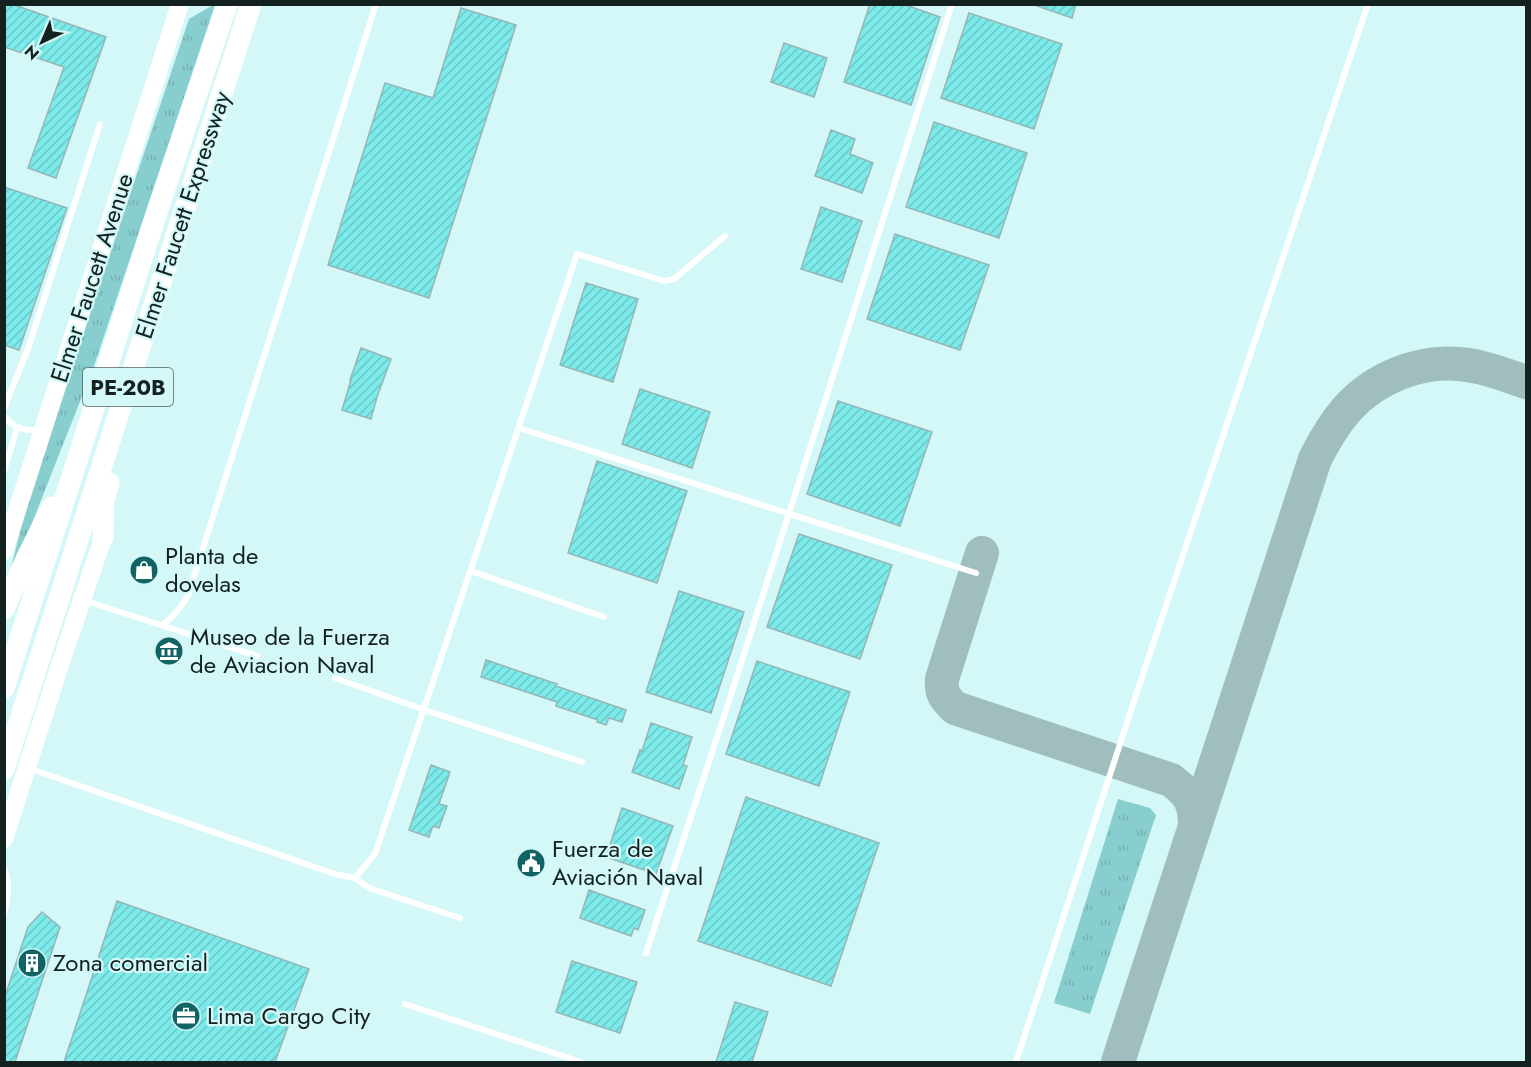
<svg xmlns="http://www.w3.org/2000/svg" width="1531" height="1067" viewBox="0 0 1531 1067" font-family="Jost,sans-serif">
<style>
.grass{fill:url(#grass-tufts)}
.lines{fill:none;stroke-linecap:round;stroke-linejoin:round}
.taxiway{stroke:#a0bebe;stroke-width:34}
.building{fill:url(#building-hatch);stroke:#95b6b6;stroke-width:1.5}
.path{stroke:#849d9d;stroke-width:2;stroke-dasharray:6 3;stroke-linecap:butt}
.service{stroke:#fff;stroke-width:6}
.secondary{stroke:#fff;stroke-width:18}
.trunk{stroke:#fff;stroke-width:21}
.labels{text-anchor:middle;stroke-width:4.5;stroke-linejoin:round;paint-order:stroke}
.shield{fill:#d4f7f7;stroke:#4e6161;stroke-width:1.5}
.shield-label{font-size:22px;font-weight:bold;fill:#142121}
.street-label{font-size:24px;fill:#142121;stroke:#d4f7f7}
.poi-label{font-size:24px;fill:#142121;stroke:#d4f7f7;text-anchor:start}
</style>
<defs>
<pattern id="grass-tufts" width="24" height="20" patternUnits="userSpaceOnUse" patternTransform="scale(1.5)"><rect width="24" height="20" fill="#89cecf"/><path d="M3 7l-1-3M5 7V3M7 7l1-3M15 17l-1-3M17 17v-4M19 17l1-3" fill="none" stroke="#75b1b1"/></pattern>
<pattern id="building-hatch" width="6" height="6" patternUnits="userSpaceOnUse" patternTransform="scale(1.5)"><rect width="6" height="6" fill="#7deaea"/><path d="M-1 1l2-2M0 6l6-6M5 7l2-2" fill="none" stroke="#6bc8c8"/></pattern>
</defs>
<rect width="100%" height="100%" fill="#d4f7f7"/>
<path class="grass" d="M213 5H215L94 366 6 589 28 499 189 19Z
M1118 799 1150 808 1156 815 1090 1014 1054 1003Z"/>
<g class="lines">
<path class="taxiway" d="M982 553 942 679C941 694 944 697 955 708L1171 780C1190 794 1195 803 1195 827
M1118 1062 1315 459C1324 441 1334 424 1347 409 1375 378 1419 360 1459 364 1483 366 1505 375 1526 382"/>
</g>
<path class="building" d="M4 4H12L106 37 56 178 28 168 64 67 4 47Z
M870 4H903L940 17 911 105 844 82Z
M1037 4H1076L1072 18 1037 6Z
M461 8 516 25 429 298 328 265 385 83 433 98Z
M969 13 1062 44 1034 129 941 98Z
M784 43 827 58 814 97 771 82Z
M934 122 1027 153 999 238 906 207Z
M831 130 855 139 850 154 873 163 862 193 815 176Z
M4 187 67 208 19 350 4 345Z
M821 207 862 221 842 282 801 269Z
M895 234 989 265 960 350 867 319Z
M586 283 638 299 613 382 560 365Z
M361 348 391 359 377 397 371 419 342 410 351 380H350Z
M640 389 710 412 692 468 622 444Z
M838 401 932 432 900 526 807 494Z
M597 461 687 491 657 583 568 553Z
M799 534 892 565 860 659 767 627Z
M679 591 744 612 711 713 646 692Z
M486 660 557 684 556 686 626 710 622 722 609 718 606 725 597 722 598 720 556 706 557 702 481 677Z
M757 661 850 692 819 786 726 754Z
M651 723 692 737 683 765 687 766 679 789 632 772 640 750 642 751Z
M431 765 450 772 439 804 447 806 439 828 433 826 429 837 409 830Z
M746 797 879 843 831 986 698 941Z
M622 808 673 826 656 874 606 857Z
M589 890 645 910 638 930 634 928 631 936 580 918Z
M117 901 309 969 275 1062H64Z
M42 912 60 927 15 1062H4V999L28 927Z
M572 961 637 982 620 1033 556 1012Z
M735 1002 768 1012 752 1062H716Z"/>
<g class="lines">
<path class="path" d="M201 4H204"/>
<path class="service" d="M4 408 28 349 100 124
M4 416C13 427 26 433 41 429
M519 428 976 573
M4 471 17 428
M471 571 604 617
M83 600 257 656
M162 625C174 617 181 608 188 595L376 4
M335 678 425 710 582 762
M28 768 335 874 355 878 369 888 460 918
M4 868C11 882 8 899 4 914
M355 878 375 854 577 254 664 281 674 279 725 236
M646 953 728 704 952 4
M405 1004 581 1062
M1016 1062 1138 689 1368 4"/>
<path class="secondary" d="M4 551 180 4
M4 839 59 668 103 538"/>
<path class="trunk" d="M103 538 104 500 109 483
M4 609 27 557 52 507
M4 688 155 218 227 4
M4 769 251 4"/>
</g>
<defs>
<g id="shop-disc" transform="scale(1.5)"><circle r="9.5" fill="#126363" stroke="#d4f7f7"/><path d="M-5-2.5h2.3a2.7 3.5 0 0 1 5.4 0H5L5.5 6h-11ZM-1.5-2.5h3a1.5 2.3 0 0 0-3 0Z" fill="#fff"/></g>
<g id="museum-disc" transform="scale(1.5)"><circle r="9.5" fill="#126363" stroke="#d4f7f7"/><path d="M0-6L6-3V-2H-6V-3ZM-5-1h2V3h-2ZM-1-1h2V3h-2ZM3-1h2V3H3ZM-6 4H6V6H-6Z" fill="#fff"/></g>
<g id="civic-disc" transform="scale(1.5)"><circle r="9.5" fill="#126363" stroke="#d4f7f7"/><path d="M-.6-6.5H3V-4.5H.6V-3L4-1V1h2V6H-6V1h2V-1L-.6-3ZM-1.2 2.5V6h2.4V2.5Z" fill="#fff"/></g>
<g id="building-disc" transform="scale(1.5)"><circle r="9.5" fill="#126363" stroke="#d4f7f7"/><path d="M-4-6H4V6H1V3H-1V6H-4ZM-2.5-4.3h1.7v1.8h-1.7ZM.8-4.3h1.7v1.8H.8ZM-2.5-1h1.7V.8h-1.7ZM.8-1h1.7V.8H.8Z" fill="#fff"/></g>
<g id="office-disc" transform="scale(1.5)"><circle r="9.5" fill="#126363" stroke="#d4f7f7"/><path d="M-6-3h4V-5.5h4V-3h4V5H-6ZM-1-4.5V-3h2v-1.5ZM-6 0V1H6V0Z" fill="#fff"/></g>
</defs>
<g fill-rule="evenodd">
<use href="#shop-disc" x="144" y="570"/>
<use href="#museum-disc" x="169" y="651"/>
<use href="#civic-disc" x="531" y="863"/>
<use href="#building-disc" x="32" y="963"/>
<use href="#office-disc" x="186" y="1016"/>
</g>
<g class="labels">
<rect class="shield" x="83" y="368" width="90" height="38" rx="4.5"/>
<g class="shield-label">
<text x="128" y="395">PE-20B</text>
</g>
<g class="street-label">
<text transform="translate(183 215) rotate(-72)" y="8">Elmer Faucett Expressway</text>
<text transform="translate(92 278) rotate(-72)" y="8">Elmer Faucett Avenue</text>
</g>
<g class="poi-label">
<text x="165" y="564">Planta de<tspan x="165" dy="28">dovelas</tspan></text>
<text x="190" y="645">Museo de la Fuerza<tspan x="190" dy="28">de Aviacion Naval</tspan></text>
<text x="552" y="857">Fuerza de<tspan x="552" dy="28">Aviación Naval</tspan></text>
<text x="53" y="971">Zona comercial</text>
<text x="207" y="1024">Lima Cargo City</text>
</g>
</g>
<rect width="1531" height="1067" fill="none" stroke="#142121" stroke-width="12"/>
<g transform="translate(42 42) rotate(224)" stroke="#d4f7f7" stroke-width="4.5" paint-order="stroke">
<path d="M0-4.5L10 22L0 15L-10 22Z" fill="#142121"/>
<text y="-9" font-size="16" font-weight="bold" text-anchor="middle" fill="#142121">N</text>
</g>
</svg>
